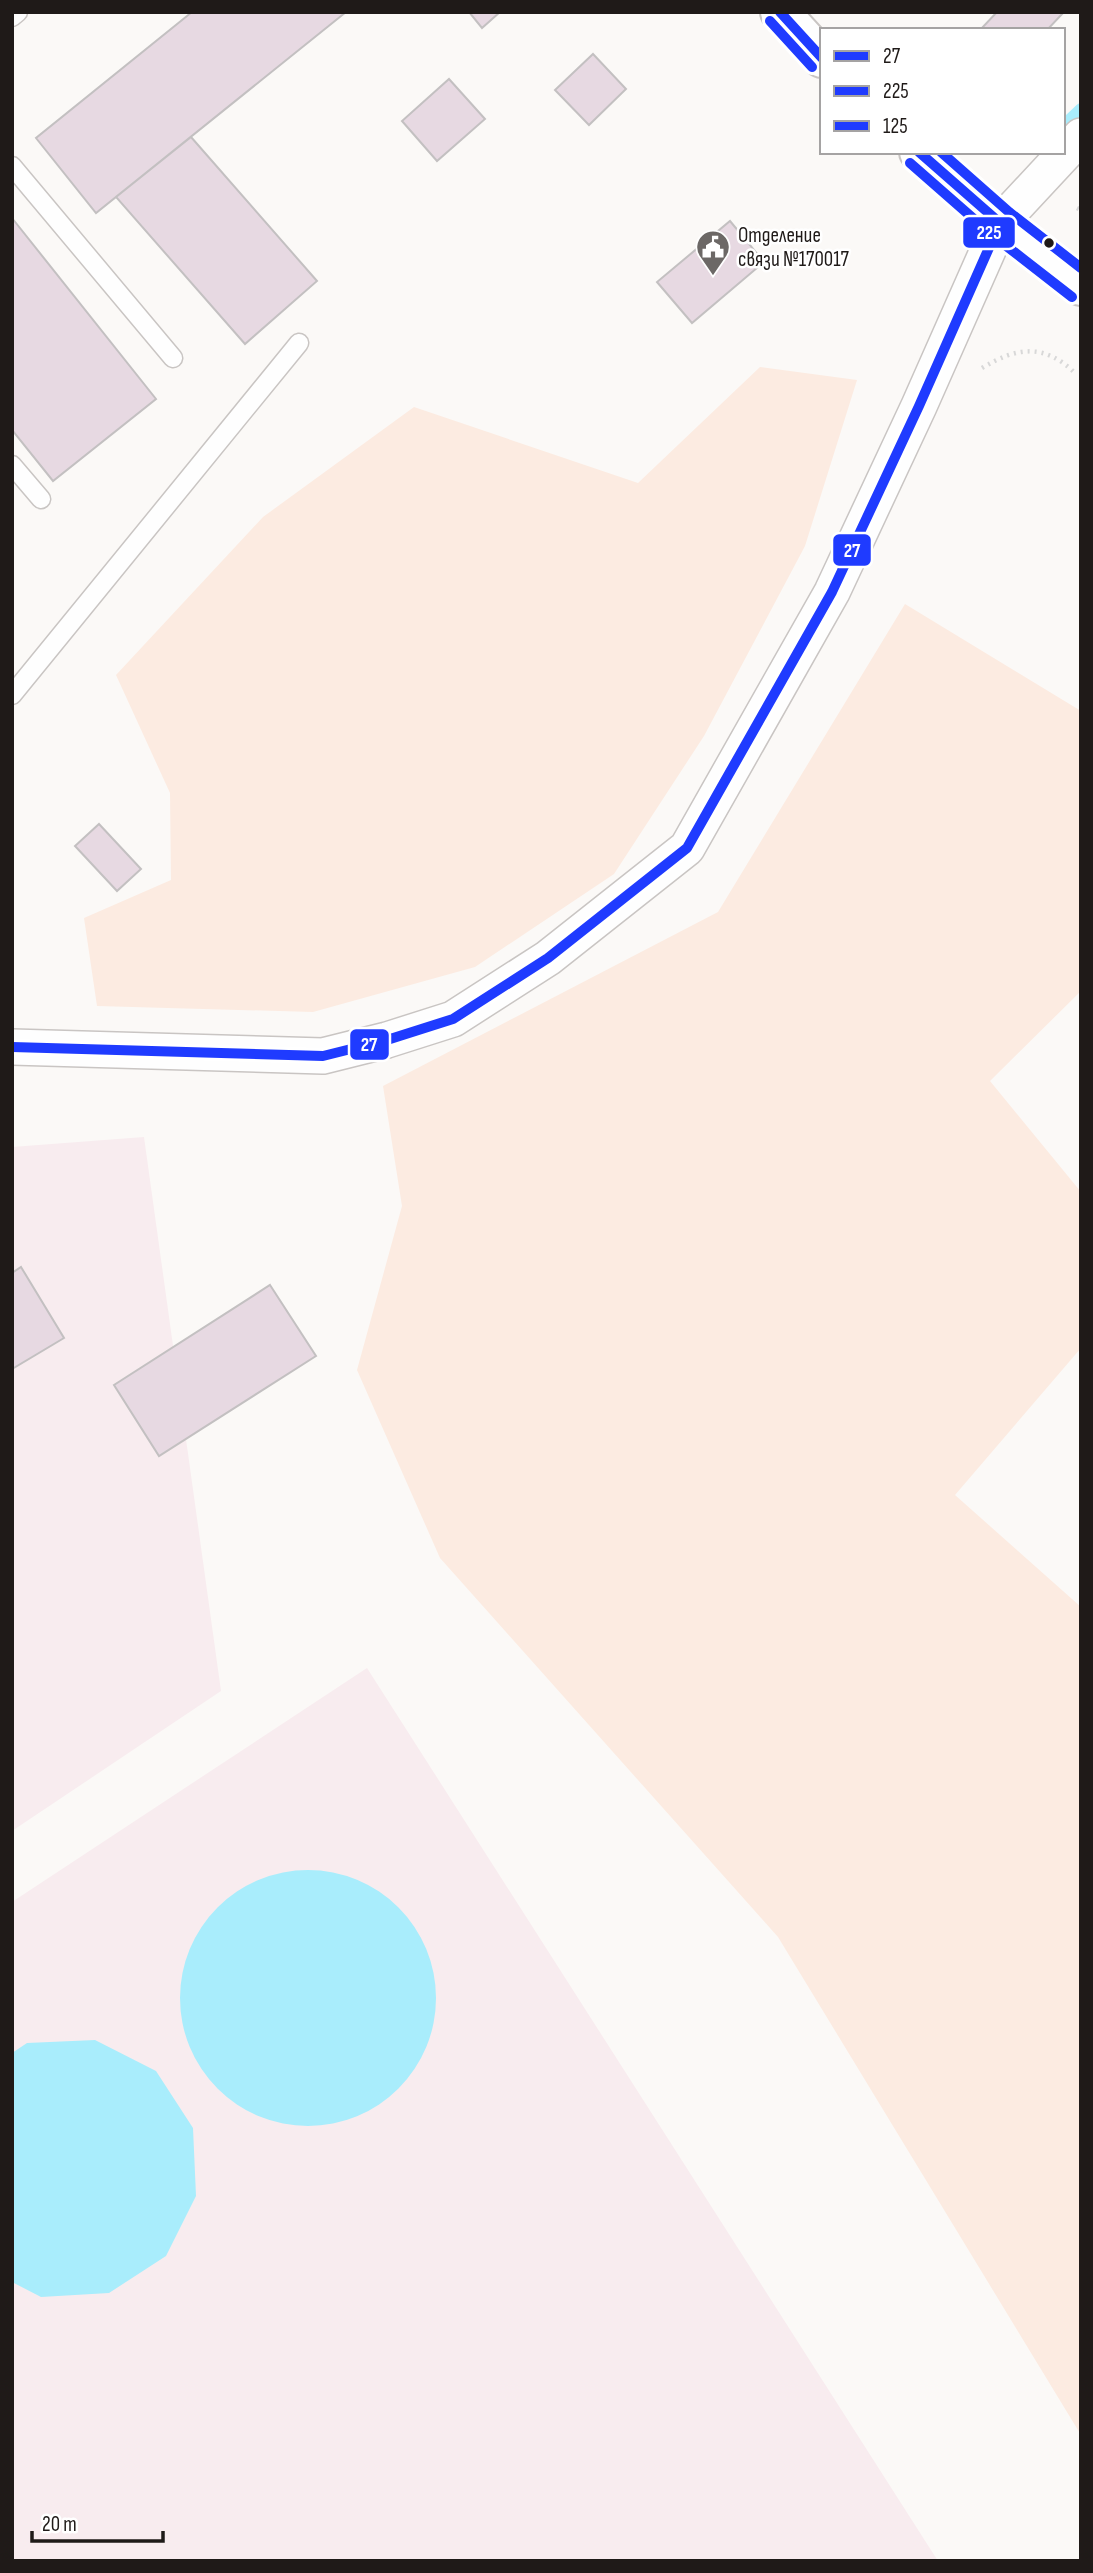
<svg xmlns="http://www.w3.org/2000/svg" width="1093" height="2573" viewBox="0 0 1093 2573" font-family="'Sofia Sans Condensed',sans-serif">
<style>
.industrial{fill:#f8ecef}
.green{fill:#fcebe1}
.water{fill:#a9edfc}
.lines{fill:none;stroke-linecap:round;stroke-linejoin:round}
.stream{stroke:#a9edfc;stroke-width:12}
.building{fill:#e7d9e2;stroke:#c3c0c1;stroke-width:2}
.service-casing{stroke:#c9c5c3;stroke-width:21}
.minor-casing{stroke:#c9c5c3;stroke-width:38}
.primary-casing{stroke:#c9c5c3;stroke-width:42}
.path{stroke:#d8d8d8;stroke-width:4.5;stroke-dasharray:2 5;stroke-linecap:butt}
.service{stroke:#fefefe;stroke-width:18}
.minor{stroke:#fefefe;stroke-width:35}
.primary{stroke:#fefefe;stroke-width:38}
.bus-1-casing{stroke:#fff;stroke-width:16}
.bus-2-casing{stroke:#fff;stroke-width:16}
.bus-3-casing{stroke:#fff;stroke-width:16}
.bus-1{stroke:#1f3bff;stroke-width:10}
.bus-2{stroke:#1f3bff;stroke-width:10}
.bus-3{stroke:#1f3bff;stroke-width:10}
.bus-dot{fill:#1f1a18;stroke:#fff;stroke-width:2.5}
.labels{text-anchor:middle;stroke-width:5;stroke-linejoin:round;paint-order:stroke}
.poi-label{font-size:21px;fill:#1f1a18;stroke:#fff;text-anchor:start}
.line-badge{stroke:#fff;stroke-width:2.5}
.badge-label{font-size:19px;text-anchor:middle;font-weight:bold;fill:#fff}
</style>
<rect width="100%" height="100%" fill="#fbf9f7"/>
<path class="industrial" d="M144 1137 221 1691 12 1831V1147Z
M367 1668 938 2561H12V1902Z"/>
<path class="green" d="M760 367 857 380 805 546 704 736 614 874 475 967 313 1012 97 1006 84 918 171 880 170 793 116 675 263 517 414 407 638 483Z
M905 604 1081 711V991L990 1081 1081 1192V1348L955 1495 1081 1607V2435L778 1937 440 1558 357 1370 402 1206 383 1086 718 912Z"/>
<path class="water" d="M180 1998a128 128 0 1 1 256 0a128 128 0 1 1-256 0Z
M95 2040 156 2071 193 2128 196 2196 166 2256 109 2293 41 2297 12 2282V2053L27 2043Z"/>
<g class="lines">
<path class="stream" d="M1063 126 1081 109"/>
</g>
<path class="building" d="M192 12H346L96 213 36 138Z
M469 12H500L482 28Z
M997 12H1064L1047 30H980Z
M593 54 626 89 589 125 555 90Z
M449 79 485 119 437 161 402 121Z
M191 137 317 281 245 344 116 197Z
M12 218 156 399 53 481 12 430Z
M730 221 764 262 692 323 657 282Z
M99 824 141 869 117 891 75 846Z
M21 1267 64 1338 12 1369V1273Z
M270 1285 316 1356 159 1456 114 1385Z"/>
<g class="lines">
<g class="service-casing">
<path id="service" d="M12 17 18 12
M12 166 173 358
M12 465 41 499
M12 695 299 343"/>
</g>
<g class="minor-casing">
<path id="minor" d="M12 1047 323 1056 387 1040 453 1019 548 958 687 848 832 592 919 406 1000 223 1081 136"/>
</g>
<g class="primary-casing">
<path id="primary" d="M780 12 822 58
M919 152 1000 223 1081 286"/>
</g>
<path class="path" d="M1077 208 1081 210
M982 368C1017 347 1044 343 1075 373"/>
<use href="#service" class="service"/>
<use href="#minor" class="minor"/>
<use href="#primary" class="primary"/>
<g class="bus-1-casing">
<path id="bus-1" d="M780 12 822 58
M919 152 1000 223
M12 1047 323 1056 387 1040 453 1019 548 958 687 848 832 592 919 406 1000 223"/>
</g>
<g class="bus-2-casing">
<path id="bus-2" d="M770 21 812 67
M910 163 991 234 1072 297"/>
</g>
<g class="bus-3-casing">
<path id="bus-3" d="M941 152 1009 212 1081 268"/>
</g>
<use href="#bus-1" class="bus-1"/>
<use href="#bus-2" class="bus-2"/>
<use href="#bus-3" class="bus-3"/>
</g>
<defs>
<g id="civic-pin" transform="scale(1.75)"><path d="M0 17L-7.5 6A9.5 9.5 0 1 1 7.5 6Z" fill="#6c6866" stroke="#fff"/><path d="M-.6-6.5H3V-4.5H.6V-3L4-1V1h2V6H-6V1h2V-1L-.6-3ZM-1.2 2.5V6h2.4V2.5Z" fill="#fff"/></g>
</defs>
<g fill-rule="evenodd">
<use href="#civic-pin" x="713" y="247"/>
</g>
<circle class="bus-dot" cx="1049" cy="243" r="6"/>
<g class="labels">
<g class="poi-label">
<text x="738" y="242">Отделение<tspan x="738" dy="24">связи №170017</tspan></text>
</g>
</g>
<g class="line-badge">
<rect x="962" y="216" width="54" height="33" rx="7" fill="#1f3bff"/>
<rect x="832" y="533" width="40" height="34" rx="7" fill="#1f3bff"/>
<rect x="349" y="1028" width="41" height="33" rx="7" fill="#1f3bff"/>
</g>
<g class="badge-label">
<text x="989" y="239">225</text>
<text x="852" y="557">27</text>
<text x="369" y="1051">27</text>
</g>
<rect width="1093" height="2573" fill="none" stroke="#1f1a18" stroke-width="28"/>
<rect x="820" y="28" width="245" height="126" fill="#ffffff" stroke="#a5a3a3" stroke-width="2"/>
<rect x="834" y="51" width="35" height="10" fill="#1f3bff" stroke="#a5a3a3" stroke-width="2"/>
<text x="883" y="63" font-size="21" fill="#1f1a18">27</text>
<rect x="834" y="86" width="35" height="10" fill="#1f3bff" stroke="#a5a3a3" stroke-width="2"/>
<text x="883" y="98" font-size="21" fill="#1f1a18">225</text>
<rect x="834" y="121" width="35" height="10" fill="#1f3bff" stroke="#a5a3a3" stroke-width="2"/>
<text x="883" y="133" font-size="21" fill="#1f1a18">125</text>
<path d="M32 2531v10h131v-10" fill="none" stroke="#1f1a18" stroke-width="3.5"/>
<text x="42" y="2531" font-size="21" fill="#1f1a18" stroke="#ffffff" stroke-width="5" paint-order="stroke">20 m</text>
</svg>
